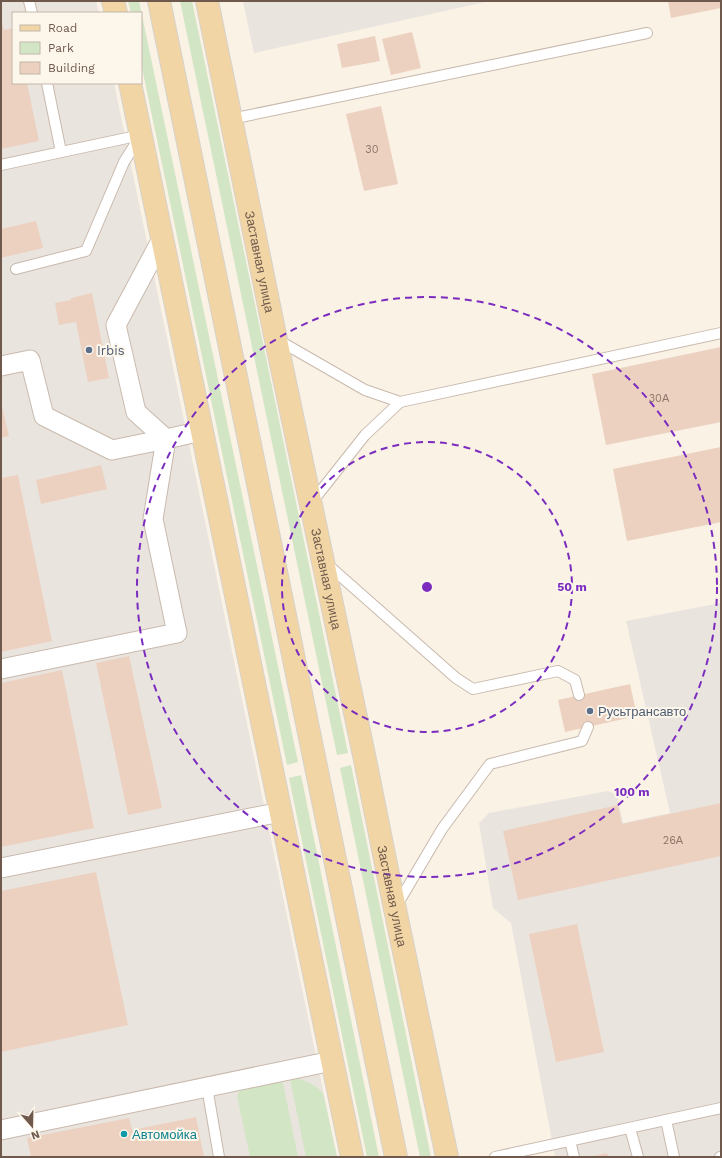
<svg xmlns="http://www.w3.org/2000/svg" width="722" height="1158" font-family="'Work Sans',sans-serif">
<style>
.industrial{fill:#eae4df}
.green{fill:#d2e5c5}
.building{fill:#ecd1c0}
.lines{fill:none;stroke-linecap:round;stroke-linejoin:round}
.service-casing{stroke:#c9b9ad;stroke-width:12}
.minor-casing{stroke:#c9b9ad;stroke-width:21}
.primary-casing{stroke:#d7d1cd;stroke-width:24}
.service{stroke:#fff;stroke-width:10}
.minor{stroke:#fff;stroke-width:19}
.primary{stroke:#f1d5a4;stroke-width:22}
.ring{fill:none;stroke:#7b2cbf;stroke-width:2;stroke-dasharray:7 5}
.service-dot{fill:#5c6f8a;stroke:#fdf6eb;stroke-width:1.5}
.culture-dot{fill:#0f9aa8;stroke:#fdf6eb;stroke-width:1.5}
.labels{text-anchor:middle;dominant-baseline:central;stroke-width:4;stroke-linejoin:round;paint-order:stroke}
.number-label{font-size:11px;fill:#8e776a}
.street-label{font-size:13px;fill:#6f594d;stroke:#fdf6eb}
.service-label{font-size:13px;fill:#4e5e75;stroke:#fdf6eb;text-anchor:start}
.culture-label{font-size:13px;fill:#0d838f;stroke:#fdf6eb;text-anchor:start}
.centre{fill:#7b2cbf;stroke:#fdf6eb;stroke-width:2}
.ring-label{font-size:12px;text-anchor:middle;font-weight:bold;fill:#7b2cbf;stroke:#fdf6eb;stroke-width:4;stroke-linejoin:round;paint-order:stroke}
</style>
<rect width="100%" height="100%" fill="#f9f2e5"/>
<g class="industrial">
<polygon points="1,1 96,1 99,13 13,13 13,83 114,83 337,1157 1,1157"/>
<polygon points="243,1 490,1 254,53"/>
<polygon points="721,603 721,1157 555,1157 511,923 493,908 479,823 489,813 608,791 617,795 623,823 670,813 626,621"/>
</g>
<g class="green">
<polygon points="128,1 139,1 298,762 287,765 141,63 141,13 131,13"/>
<polygon points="180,1 192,1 348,753 337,755"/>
<polygon points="351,765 431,1157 420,1157 340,768"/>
<polygon points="301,775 379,1157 367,1157 289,778"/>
<path d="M296,1078c10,2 21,8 27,15l14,64h-31l-16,-78z"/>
<polygon points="278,1081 283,1083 298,1157 250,1157 237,1096 239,1092 242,1089"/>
</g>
<g class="building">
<polygon points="668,1 721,1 721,8 671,18"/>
<polygon points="1,18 4,30 13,28 13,83 27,83 39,141 1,149"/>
<polygon points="412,32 421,68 391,75 382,39"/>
<polygon points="375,36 380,61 342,68 337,44"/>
<polygon points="381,106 398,184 364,191 346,114"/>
<polygon points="36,221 43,248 1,258 1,229"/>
<polygon points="92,293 109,378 88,382 76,322 59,325 55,303 71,300 71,298"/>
<polygon points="721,347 721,422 606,445 592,374"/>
<polygon points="1,402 9,436 1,438"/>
<polygon points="721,447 721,522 627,541 613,469"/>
<polygon points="101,465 107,489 41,504 36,480"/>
<polygon points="18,475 52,641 1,652 1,478"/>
<polygon points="129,656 162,808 128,815 96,663"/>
<polygon points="62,670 94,828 1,847 1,683"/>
<polygon points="630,684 637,716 565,732 558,700"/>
<polygon points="721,803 721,856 518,900 503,831 618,805 622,824"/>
<polygon points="96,872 128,1025 1,1052 1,891"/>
<polygon points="577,924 604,1052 556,1062 529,934"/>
<polygon points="196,1117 204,1157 31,1157 27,1138 129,1118 132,1130"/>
<polygon points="607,1153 608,1157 594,1157 594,1156"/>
</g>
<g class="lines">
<defs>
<g id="service">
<polyline points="29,1 32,13"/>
<polyline points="47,83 61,152"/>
<polyline points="231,119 647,33"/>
<polyline points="1,165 141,135"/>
<polyline points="16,269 86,251 124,162 139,138"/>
<polyline points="278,340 365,390 400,402 721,333"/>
<polyline points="312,502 365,435 400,402"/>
<polyline points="328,565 456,678 473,689 558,671 575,680 579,695"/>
<polyline points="397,905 442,829 490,764 582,741 588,727"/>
<polyline points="207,1087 219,1157"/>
<polyline points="666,1120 674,1157"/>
<polyline points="630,1128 638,1157"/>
<polyline points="570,1141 574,1157"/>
<polyline points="495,1157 721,1108"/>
<polyline points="720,1157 721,1157"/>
</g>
<g id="minor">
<polyline points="162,239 116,325 136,412 166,439 202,431"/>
<polyline points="1,366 30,360 44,416 112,450 166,439 153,519 177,633 1,669"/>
<polyline points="1,868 281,812"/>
<polyline points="1,1130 332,1061"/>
</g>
<g id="primary">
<polyline points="113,1 116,13"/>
<polyline points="159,1 396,1157"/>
<path id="s1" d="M207,1l69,339 88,415 31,154 52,248"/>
<polyline points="130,83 352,1157"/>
</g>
</defs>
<use href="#service" class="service-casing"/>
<use href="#minor" class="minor-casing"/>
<use href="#primary" class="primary-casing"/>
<use href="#service" class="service"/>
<use href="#minor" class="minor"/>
<use href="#primary" class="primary"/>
</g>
<g class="ring">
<circle cx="427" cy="587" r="145"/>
<circle cx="427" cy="587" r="290"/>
</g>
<g class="service-dot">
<circle cx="89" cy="350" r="4"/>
<circle cx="590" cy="711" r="4"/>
</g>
<circle class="culture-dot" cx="124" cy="1134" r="4"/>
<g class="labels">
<g class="number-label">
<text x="372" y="149">30</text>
<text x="659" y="398">30А</text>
<text x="673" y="840">26А</text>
</g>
<g class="street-label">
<text stroke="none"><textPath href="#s1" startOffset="266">Заставная улица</textPath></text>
<text stroke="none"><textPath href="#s1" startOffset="590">Заставная улица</textPath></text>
<text stroke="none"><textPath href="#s1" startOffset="914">Заставная улица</textPath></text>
</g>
<g class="service-label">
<text x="97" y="350">Irbis</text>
<text x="598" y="711">Русьтрансавто</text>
</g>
<g class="culture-label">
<text x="132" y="1134">Автомойка</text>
</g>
</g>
<circle cx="427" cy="587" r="6" class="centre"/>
<g class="ring-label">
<text x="572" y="591">50 m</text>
<text x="632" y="796">100 m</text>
</g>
<rect width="722" height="1158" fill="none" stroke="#6f594d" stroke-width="4"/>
<rect x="12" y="12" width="130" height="72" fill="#fdf6eb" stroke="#c4b7ac"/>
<rect x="20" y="25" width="20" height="6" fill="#f1d5a4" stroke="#c4b7ac"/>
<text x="48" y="32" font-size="12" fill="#6f594d">Road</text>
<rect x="20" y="42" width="20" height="12" fill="#d2e5c5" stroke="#c4b7ac"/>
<text x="48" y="52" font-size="12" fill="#6f594d">Park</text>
<rect x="20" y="62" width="20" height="12" fill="#ecd1c0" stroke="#c4b7ac"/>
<text x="48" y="72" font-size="12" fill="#6f594d">Building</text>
<g transform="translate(32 1126) rotate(160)" stroke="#fdf6eb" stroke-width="3" paint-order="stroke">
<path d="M0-3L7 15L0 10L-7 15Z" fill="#6f594d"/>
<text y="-6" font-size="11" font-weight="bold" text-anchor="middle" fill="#6f594d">N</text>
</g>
</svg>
